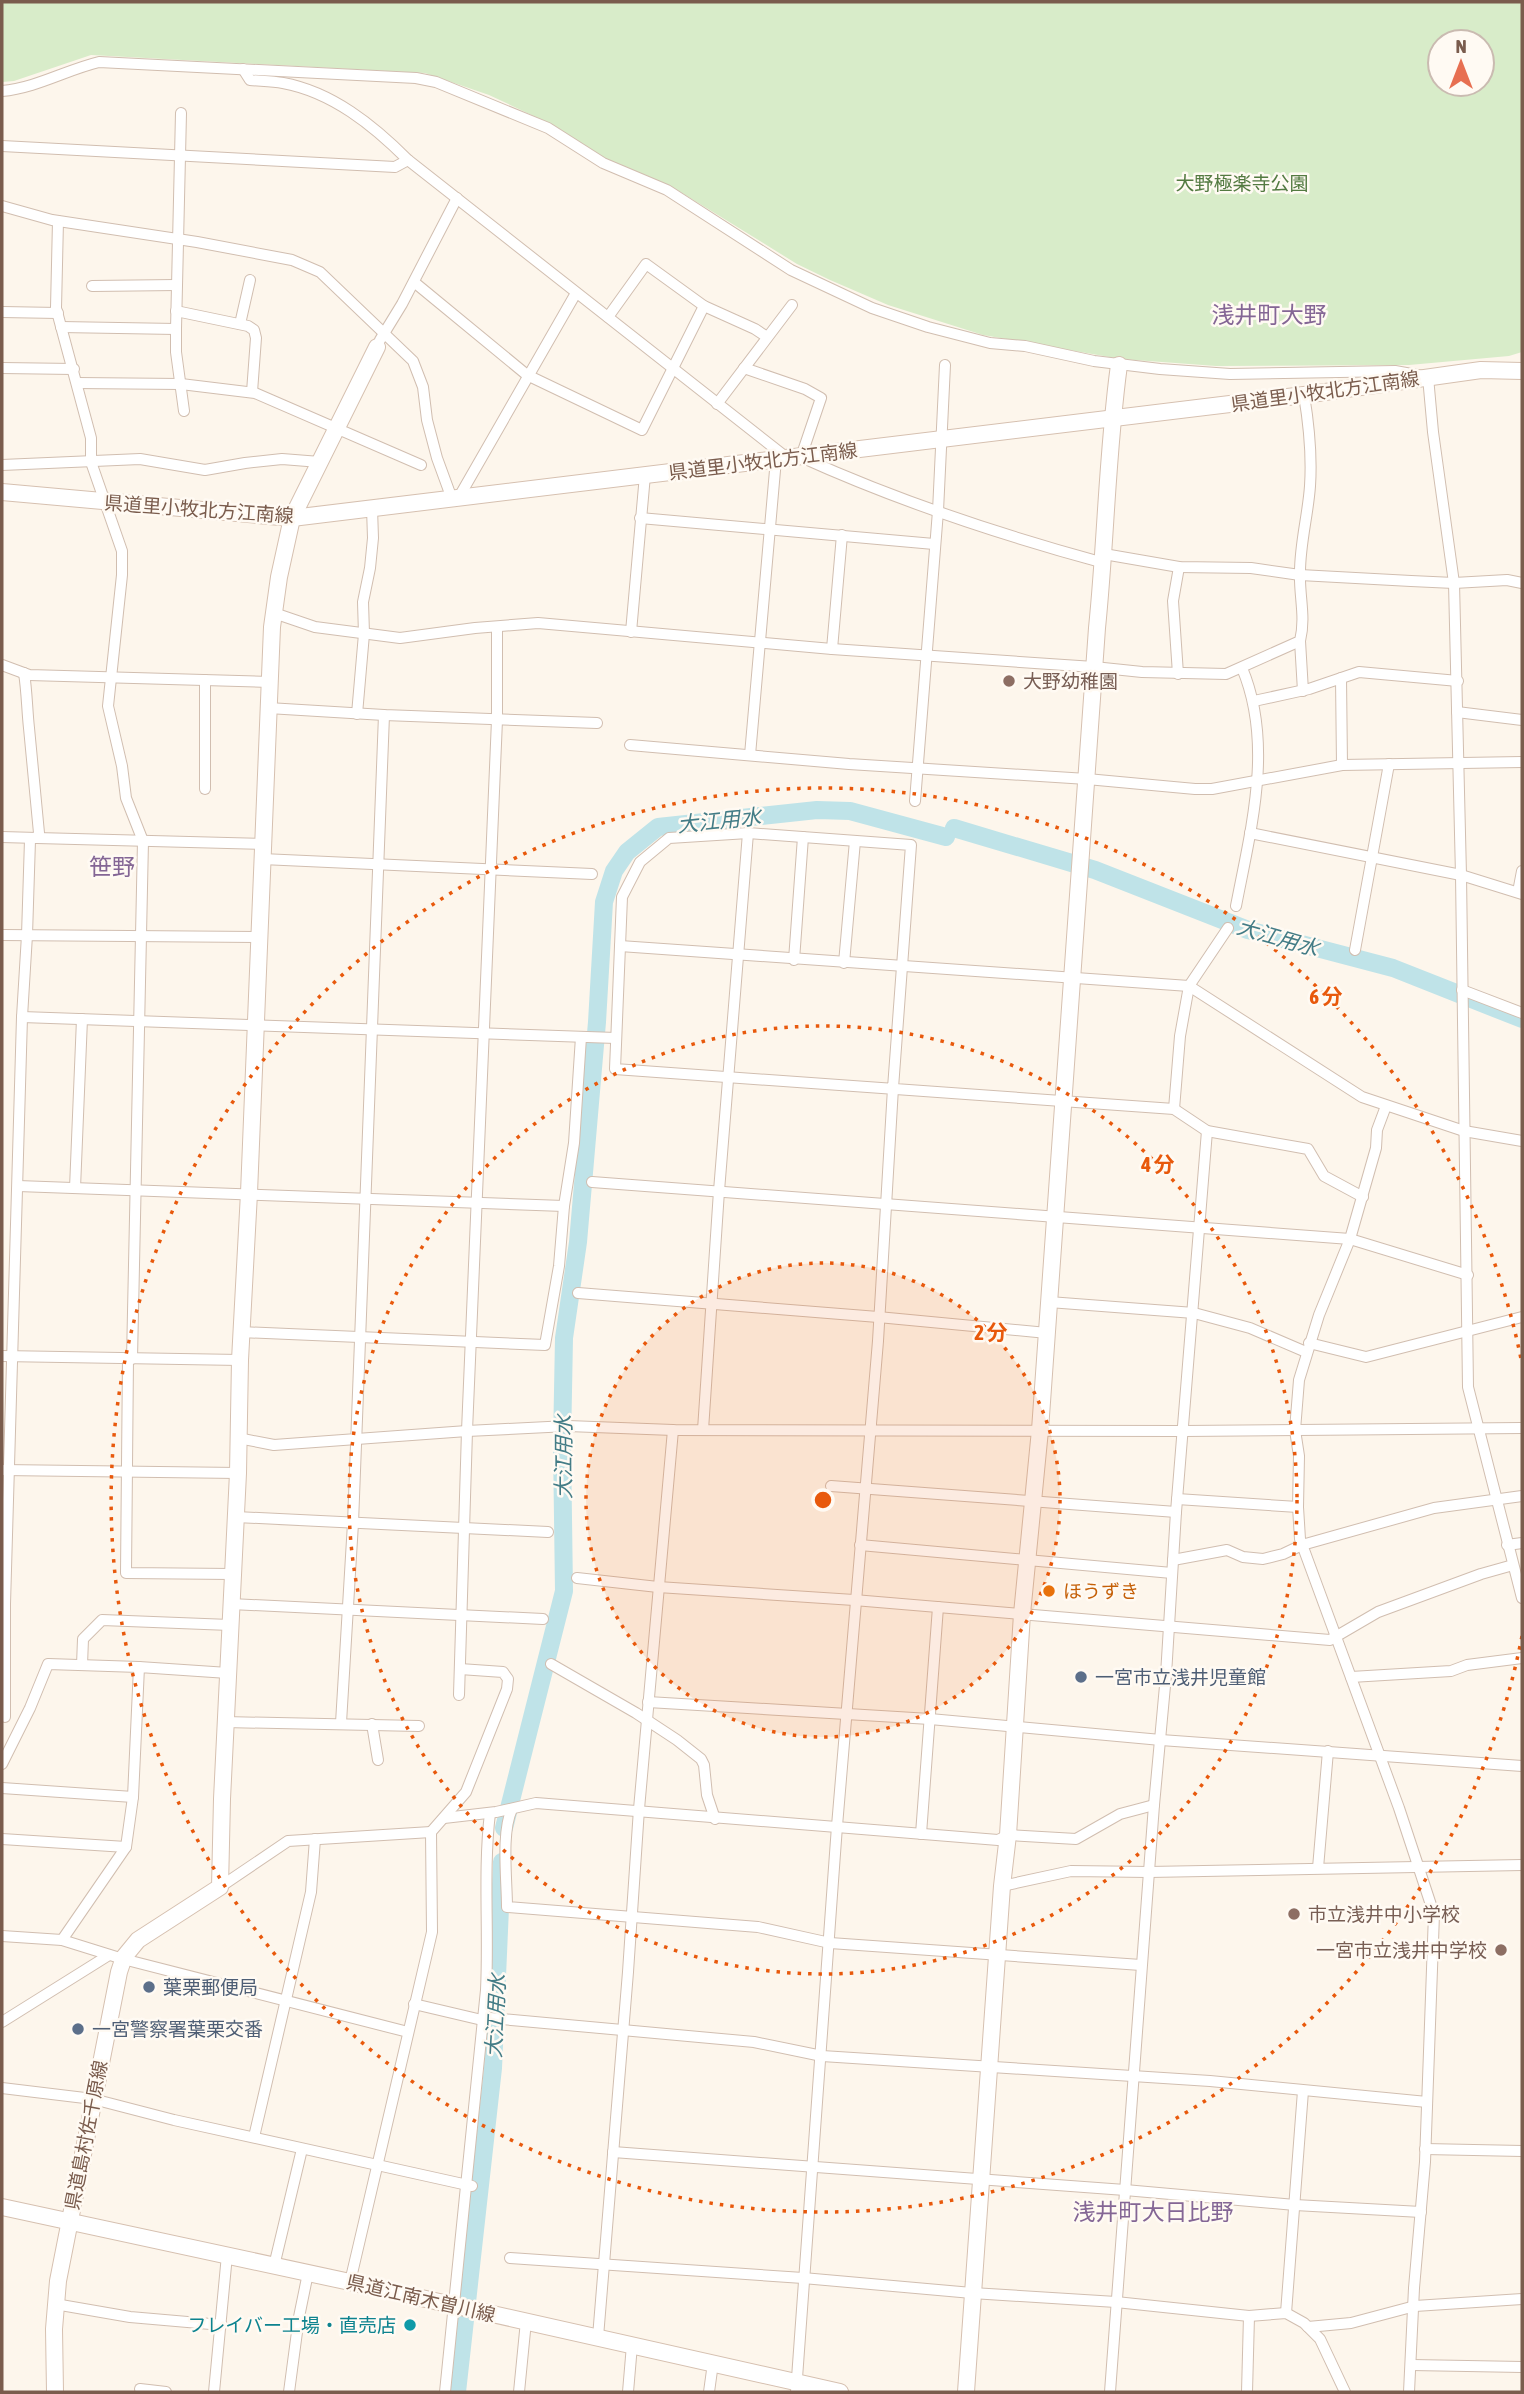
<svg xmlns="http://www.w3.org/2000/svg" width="1524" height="2394" font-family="'Asap Condensed','Noto Sans JP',sans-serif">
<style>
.green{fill:#d8ecc9;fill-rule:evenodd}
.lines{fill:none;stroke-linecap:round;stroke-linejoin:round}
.river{stroke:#bfe3e8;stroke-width:18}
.street-casing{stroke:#d1beb0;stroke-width:12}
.secondary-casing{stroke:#d6c0b0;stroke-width:18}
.street{stroke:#fff;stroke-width:10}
.secondary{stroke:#fff;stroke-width:16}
.ring{fill:none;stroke:#e8590c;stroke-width:3.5;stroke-dasharray:3.5 7}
.education-dot{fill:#8d6e63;stroke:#fffaf3;stroke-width:2.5}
.food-dot{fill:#e8710a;stroke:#fffaf3;stroke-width:2.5}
.service-dot{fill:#5c6f8a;stroke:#fffaf3;stroke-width:2.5}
.culture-dot{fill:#0f9aa8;stroke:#fffaf3;stroke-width:2.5}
.labels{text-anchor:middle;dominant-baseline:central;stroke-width:5;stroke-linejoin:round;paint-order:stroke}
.park-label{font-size:19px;fill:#537a41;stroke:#fffaf3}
.street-label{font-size:19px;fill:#7a5c4d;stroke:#fffaf3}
.education-label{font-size:19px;fill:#785e54;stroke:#fffaf3;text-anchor:start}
.food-label{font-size:19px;fill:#c56008;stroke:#fffaf3;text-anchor:start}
.service-label{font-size:19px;fill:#4e5e75;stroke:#fffaf3;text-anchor:start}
.culture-label{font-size:19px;fill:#0d838f;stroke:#fffaf3;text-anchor:end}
.water-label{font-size:21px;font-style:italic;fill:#437c86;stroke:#fffaf3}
.quarter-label{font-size:23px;fill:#846695;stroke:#fffaf3}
.centre{fill:#e8590c;stroke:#fffaf3;stroke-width:3.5}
.ring-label{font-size:21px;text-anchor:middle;font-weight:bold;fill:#e8590c;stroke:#fffaf3;stroke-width:5;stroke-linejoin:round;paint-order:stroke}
</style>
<rect width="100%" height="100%" fill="#fdf6ec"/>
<path class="green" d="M2,2h1520v350l-13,4 -100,9 -193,1 -95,-7 -138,-24 -95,-30 -58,-25 -33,-16 -123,-76 -68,-29 -25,-14 -26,-19 -66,-31 -64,-22 -334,-18 -77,26 -12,1zM1440,42h42v42h-42z"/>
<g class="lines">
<g class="river">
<polyline points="954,828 1095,870 1248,930 1393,968 1522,1019"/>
<polyline points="504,1828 564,1591 562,1444 564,1338 578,1242 597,1022 604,902 614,871 627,852 658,827 817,810 850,811 946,837"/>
<polyline points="457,2392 493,2068 502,1862"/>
</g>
<defs>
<g id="street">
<path d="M243,69l7,11c11,1 22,1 33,3 49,9 90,42 125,77l379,298"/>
<path d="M2,91c34,-3 64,-21 97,-29l317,16 20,4 112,46 55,35 64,27 124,80 81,38 56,19 62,16 35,3 69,15 66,8 70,5 165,-3 33,6 5,55 21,151 7,292 7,512 54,211"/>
<polyline points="181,113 176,329 176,352 184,411"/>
<polyline points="2,146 395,167 408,160"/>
<polyline points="2,206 52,220 197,242 292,260 320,272 413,361 423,387 427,420 437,458 452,499"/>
<polyline points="58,221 56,308 91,438 91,462 122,551 122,575 108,706 122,766 126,798 143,841 132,1359"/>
<polyline points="414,282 527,375 642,430 704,306"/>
<polyline points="92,286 176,285"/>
<polyline points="176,311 248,326 254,330 256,338 252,392"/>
<polyline points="2,312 58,313"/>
<polyline points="608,317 646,264 704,306 755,329 767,337"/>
<polyline points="240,324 250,280"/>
<polyline points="61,327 176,329"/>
<polyline points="380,340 402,304 457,198"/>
<polyline points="2,368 74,369"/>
<path d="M744,368l61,21 16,9 -20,59c97,44 200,78 303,106"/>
<polyline points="77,383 181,384 255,393 421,465"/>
<polyline points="717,404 792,305"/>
<polyline points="2,465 140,459 205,470 245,463 282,459 320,462"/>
<polyline points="459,497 576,293"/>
<polyline points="640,518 934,544"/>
<polyline points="1104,554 1179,567 1251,568 1300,575 1411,581 1454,583 1507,580 1522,583"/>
<path d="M274,613l41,14 85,11 75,-10 63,-5 294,26 262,18 48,5 84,2 74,-33c6,-24 -1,-45 0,-69 0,-29 8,-57 10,-86 2,-30 -1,-61 -6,-91"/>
<polyline points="631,632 645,475"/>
<polyline points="1300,641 1303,691"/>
<polyline points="832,649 842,535"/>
<polyline points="2,665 29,675 269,682"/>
<polyline points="1178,674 1173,601 1179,567"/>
<polyline points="1341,678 1342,765"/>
<polyline points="205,680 205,789"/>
<polyline points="1254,701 1309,689 1359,672 1458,681"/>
<polyline points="268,708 384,715 597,723"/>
<polyline points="1457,712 1522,720"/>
<polyline points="357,714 364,634 363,602 370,568 373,538 372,508"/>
<polyline points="630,745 849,764 1087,779 1195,789 1212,789 1342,765 1522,762"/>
<polyline points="750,755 776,459"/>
<polyline points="915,801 938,511 945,365"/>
<polyline points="1250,833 1461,875 1522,894"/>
<path d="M2,837l35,1 2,-5c-3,-35 -7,-70 -10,-105 -2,-18 -2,-36 -5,-55"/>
<polyline points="37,838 262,844"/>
<polyline points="262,859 592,874"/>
<polyline points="1518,892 1522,871"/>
<path d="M1236,906c15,-78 38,-162 6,-238"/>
<polyline points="2,935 258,937"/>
<polyline points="620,946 1189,986 1362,1097 1464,1131 1522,1141"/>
<polyline points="1355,950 1389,764"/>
<polyline points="794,960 803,837"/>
<polyline points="844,963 855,841"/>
<polyline points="1462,990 1522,1013"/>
<polyline points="22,1017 616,1038"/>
<polyline points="1386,1106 1377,1130 1376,1148 1350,1239 1319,1315 1299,1380 1295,1430 1299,1456 1298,1507 1300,1539 1399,1808 1434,1914 1425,2162 1414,2288 1409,2392"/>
<polyline points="1174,1109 1180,1036 1189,986 1228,928"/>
<polyline points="592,1182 1350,1239 1468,1275"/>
<polyline points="18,1186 564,1206"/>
<polyline points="75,1188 82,1019"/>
<polyline points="578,1293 878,1317 1047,1333"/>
<polyline points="1049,1302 1194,1313 1250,1328 1306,1352"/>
<polyline points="241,1332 545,1345 559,1266 564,1206 574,1143 581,1037"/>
<polyline points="1309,1343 1366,1357 1522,1317"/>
<polyline points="2,1356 240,1360"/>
<polyline points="128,1358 126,1573 232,1574"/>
<polyline points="703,1430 719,1191 748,833"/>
<polyline points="238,1438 274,1445 467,1431 568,1426 673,1430 1184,1431 1522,1428"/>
<polyline points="2,1470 238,1473"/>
<polyline points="831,1486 1176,1512"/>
<polyline points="1177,1499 1298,1507"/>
<polyline points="236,1517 548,1532"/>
<polyline points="860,1545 1172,1573"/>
<polyline points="1507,1545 1522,1543"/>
<polyline points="1173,1560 1227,1550 1243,1557 1263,1559 1283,1554 1302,1545 1434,1508 1522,1496"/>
<polyline points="577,1578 658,1587 854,1600 1330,1640 1378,1612 1481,1574 1513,1565"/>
<polyline points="231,1604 543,1619"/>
<polyline points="551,1664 636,1713 677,1740 701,1759 704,1765 707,1795 715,1819"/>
<polyline points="82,1665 83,1639 102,1620 230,1625"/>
<polyline points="1351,1677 1451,1671 1467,1665 1522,1658"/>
<polyline points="459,1695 467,1431 497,720 497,628"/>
<polyline points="648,1702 930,1719 1161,1740 1522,1766"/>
<polyline points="5,1717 5,1604 22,1017 27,935 30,840"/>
<polyline points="225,1722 419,1726"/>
<polyline points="341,1723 353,1523 384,715"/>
<polyline points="372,1724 378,1760"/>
<polyline points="2,1764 30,1708 48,1664 139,1667"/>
<polyline points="2,1788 133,1797"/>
<path d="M512,1809c-11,23 -5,71 -5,98l251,20 72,16 311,22"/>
<polyline points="444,1818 496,1812 536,1803 998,1840 1008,1835 1076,1839 1120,1814 1154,1805"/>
<polyline points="921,1834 938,1607"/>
<polyline points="2,1839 126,1847"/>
<polyline points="1318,1868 1328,1751"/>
<polyline points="1002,1886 1071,1871 1149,1872 1522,1865"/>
<polyline points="220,1887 288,1841 431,1832"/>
<polyline points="2,1936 62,1940 123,1959 408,2032"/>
<polyline points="62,1940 126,1847 133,1797 139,1667 228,1673"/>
<polyline points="414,2004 482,2020 490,2018 754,2042 822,2056 1210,2081 1427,2102"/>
<polyline points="2,2022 109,1955"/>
<polyline points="2,2088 93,2099 174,2120 472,2186"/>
<polyline points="254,2137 311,1892 315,1839"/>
<polyline points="1425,2149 1522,2151"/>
<polyline points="613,2152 1125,2190 1295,2205 1421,2212"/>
<polyline points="510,2258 803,2278 972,2293 1116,2302 1249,2316 1286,2313 1304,2323 1320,2339 1345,2392"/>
<polyline points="274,2266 302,2149"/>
<polyline points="350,2282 432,1932 431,1832 466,1792 507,1689 508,1679 503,1672 460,1669"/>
<polyline points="55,2304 130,2317 222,2325"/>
<polyline points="1286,2313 1303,2091"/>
<polyline points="1308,2327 1351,2323 1415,2306 1522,2299"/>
<polyline points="598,2337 628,1972 639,1809 673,1430"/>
<polyline points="1412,2365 1522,2367"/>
<polyline points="140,2389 166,2392"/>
<polyline points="214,2392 227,2255"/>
<polyline points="289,2392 299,2317 308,2273"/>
<path d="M445,2392l41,-402c3,-59 -3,-119 4,-177"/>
<polyline points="519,2392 526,2321"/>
<polyline points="628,2392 632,2345"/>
<polyline points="709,2392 713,2363"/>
<polyline points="796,2392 837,1826 878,1341 893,1088 911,845 748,833 669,838 640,862 622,897 615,1069 1174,1109 1207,1131 1308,1149 1324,1176 1363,1197"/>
<polyline points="1110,2392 1154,1805 1166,1675 1176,1512 1207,1131"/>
<polyline points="1247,2392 1249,2316"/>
</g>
<g id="secondary">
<polyline points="2,492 292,518 1304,395 1481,370 1522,371"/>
<polyline points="2,2207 350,2282 840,2392"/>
<polyline points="55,2392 54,2329 58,2281 119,1972 124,1957 138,1940 220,1887 222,1799 238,1473 240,1360 249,1193 272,627 279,577 292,518 377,347"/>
<path d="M966,2392l36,-506 6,-51 14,-221 18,-184 57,-802c9,-88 10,-176 22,-263"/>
</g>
</defs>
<use href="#street" class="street-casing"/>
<use href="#secondary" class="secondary-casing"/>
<use href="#street" class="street"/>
<use href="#secondary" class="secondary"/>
</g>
<circle cx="823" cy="1500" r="237" fill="#e8590c" fill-opacity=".12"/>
<g class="ring">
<circle cx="823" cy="1500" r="237"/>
<circle cx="823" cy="1500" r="474"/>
<path d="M1522 1636A712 712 0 1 1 1522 1364"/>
</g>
<g class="education-dot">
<circle cx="1009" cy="681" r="7"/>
<circle cx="1294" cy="1914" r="7"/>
<circle cx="1501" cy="1950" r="7"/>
</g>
<circle class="food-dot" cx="1049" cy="1591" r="7"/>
<g class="service-dot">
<circle cx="1081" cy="1677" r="7"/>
<circle cx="149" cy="1987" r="7"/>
<circle cx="78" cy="2029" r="7"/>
</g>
<circle class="culture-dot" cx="410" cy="2325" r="7"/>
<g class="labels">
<g class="park-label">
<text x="1242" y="183">大野極楽寺公園</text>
</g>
<g class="street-label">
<text transform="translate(1325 391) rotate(-8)">県道里小牧北方江南線</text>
<text transform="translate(763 461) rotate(-7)">県道里小牧北方江南線</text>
<text transform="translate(199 509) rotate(4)">県道里小牧北方江南線</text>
<text transform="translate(86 2135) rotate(-79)">県道島村佐千原線</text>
<text transform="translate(421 2298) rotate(13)">県道江南木曽川線</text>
</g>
<g class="education-label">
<text x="1023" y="681">大野幼稚園</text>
<text x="1308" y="1914">市立浅井中小学校</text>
<text x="1487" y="1950" text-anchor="end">一宮市立浅井中学校</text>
</g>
<g class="food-label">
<text x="1063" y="1591">ほうずき</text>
</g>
<g class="service-label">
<text x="1095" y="1677">一宮市立浅井児童館</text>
<text x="163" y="1987">葉栗郵便局</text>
<text x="92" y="2029">一宮警察署葉栗交番</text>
</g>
<g class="culture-label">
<text x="396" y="2325">フレイバー工場・直売店</text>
</g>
<g class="water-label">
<text transform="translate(719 820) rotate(-6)">大江用水</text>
<text transform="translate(1278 937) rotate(16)">大江用水</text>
<text transform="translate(563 1457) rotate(-90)">大江用水</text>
<text transform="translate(495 2016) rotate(-87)">大江用水</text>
</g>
<g class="quarter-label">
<text x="1269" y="315">浅井町大野</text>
<text x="112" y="867">笹野</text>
<text x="1153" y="2212">浅井町大日比野</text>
</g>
</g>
<circle cx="823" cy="1500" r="10" class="centre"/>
<g class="ring-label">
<text x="1326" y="1004">6 分</text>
<text x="1158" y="1172">4 分</text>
<text x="991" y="1340">2 分</text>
</g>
<rect width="1524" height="2394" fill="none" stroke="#7a5c4d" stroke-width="7"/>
<g transform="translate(1461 63)"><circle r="33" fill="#fffaf3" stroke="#cabbb1" stroke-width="2"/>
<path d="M0-5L12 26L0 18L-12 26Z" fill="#e76f51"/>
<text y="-10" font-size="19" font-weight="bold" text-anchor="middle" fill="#7a5c4d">N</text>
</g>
</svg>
